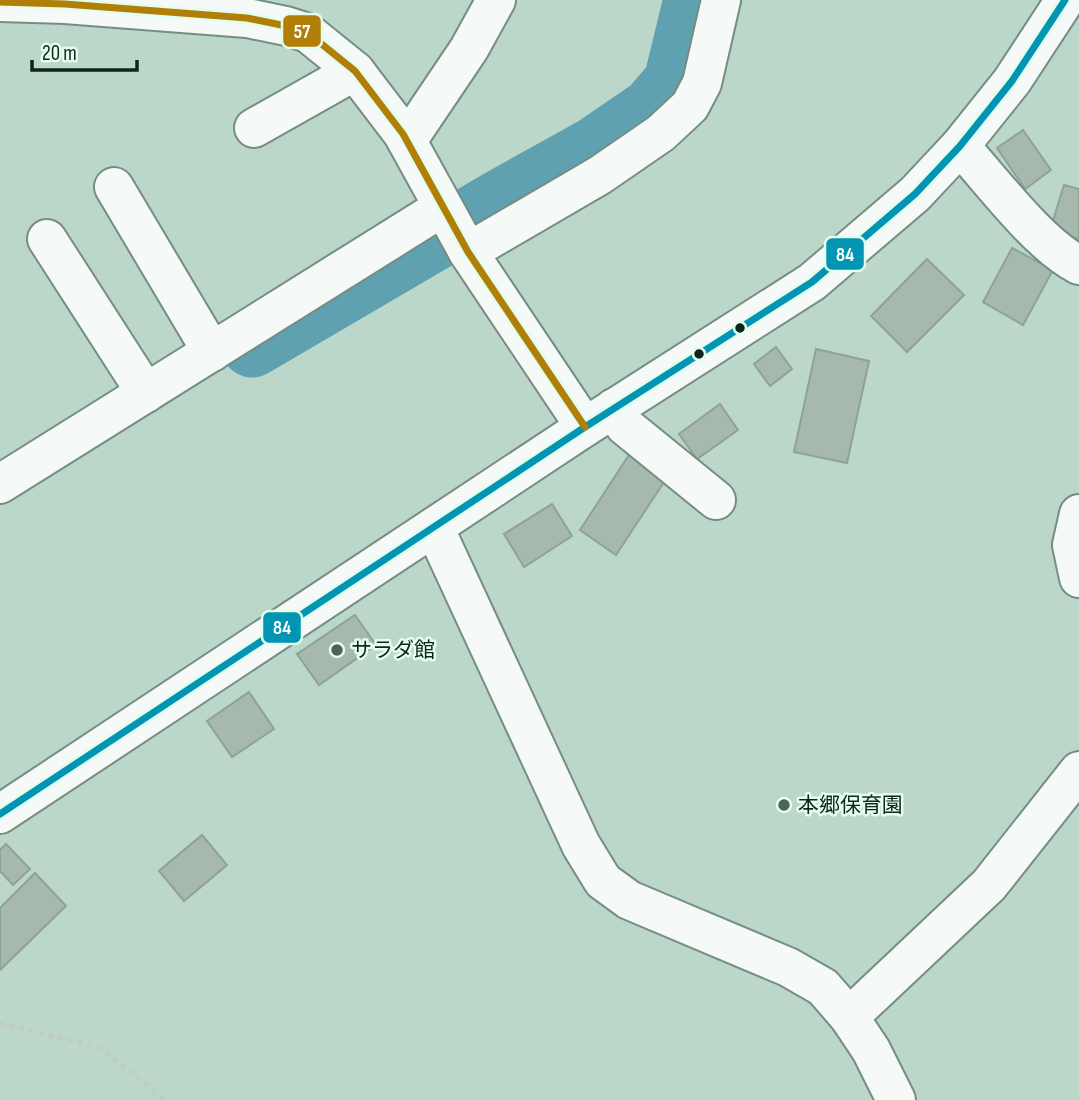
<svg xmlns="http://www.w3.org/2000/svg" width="1079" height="1100" font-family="'Sofia Sans Condensed','Noto Sans JP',sans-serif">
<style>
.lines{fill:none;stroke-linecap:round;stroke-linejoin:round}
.river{stroke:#5fa1b0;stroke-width:63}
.building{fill:#a6b9ac;stroke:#8fa395;stroke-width:2}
.minor-casing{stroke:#768d83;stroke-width:42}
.major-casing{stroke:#768d83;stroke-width:42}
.path{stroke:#c2cbc7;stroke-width:4.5;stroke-dasharray:5 5;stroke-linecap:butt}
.minor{stroke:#f5f9f7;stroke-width:38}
.major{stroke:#f5f9f7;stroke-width:38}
.bus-1-casing{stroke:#e3fdef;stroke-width:12}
.bus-2-casing{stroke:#e3fdef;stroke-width:12}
.bus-1{stroke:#0295b3;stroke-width:7}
.bus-2{stroke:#b17f08;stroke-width:7}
.bus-dot{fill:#0f241b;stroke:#e3fdef;stroke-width:2.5}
.poi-dot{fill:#4b6358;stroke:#e3fdef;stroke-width:2.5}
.labels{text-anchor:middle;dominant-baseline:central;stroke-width:5;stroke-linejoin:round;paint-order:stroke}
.poi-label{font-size:21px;fill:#0f241b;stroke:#e3fdef;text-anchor:start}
.line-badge{stroke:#e3fdef;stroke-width:2.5}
.badge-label{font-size:19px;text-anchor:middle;font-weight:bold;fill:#fff}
</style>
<rect width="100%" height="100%" fill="#bad7c9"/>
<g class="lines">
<polyline class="river" points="252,346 505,198 595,148 652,109 675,82 695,0"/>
</g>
<g class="building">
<polygon points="1023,130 1051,170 1025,189 997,148"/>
<polygon points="1064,185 1079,189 1079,239 1050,230"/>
<polygon points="1012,248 1053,270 1023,325 983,302"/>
<polygon points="927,259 964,295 907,352 871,316"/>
<polygon points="776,347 792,369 770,386 754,364"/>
<polygon points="816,349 869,361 847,463 794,452"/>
<polygon points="720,404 738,430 697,459 679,434"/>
<polygon points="629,455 666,479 616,555 580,530"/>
<polygon points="552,504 572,536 524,567 504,534"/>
<polygon points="355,615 376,645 319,685 297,654"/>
<polygon points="249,692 274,729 232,757 207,721"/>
<polygon points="202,835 227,865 184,901 159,871"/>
<polygon points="6,844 30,869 13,885 0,871 0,850"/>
<polygon points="35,873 66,906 0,970 0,908"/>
</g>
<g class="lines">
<defs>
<g id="minor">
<polyline points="0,2 65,4 247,18 286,26 308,33 355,71 403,134 468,252 585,427"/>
<polyline points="254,128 355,71"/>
<polyline points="407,141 469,49 496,0"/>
<path d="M960,146c32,35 78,98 119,119"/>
<polyline points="114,187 212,352"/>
<polyline points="47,239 146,393"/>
<polyline points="468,252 600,175 661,133 690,106 702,83 721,0"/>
<polyline points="614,408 625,426 716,500"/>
<polyline points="0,484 443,207"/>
<polyline points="1079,514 1072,545 1079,578"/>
<polyline points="434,527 581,845 603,881 629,900 788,967 823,987 849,1017 871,1050 896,1100"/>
<polyline points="849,1017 989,885 1079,771"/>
</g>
<polyline id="major" points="0,814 585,427 812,282 915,194 960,146 1012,81 1065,0"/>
</defs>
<use href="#minor" class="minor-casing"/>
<use href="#major" class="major-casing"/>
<polyline class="path" points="0,1023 98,1047 166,1100"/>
<use href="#minor" class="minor"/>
<use href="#major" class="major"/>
<defs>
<polyline id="bus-1" points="0,814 585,427 812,282 915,194 960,146 1012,81 1065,0"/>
<polyline id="bus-2" points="0,2 65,4 247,18 286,26 308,33 355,71 403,134 468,252 585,427"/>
</defs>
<use href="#bus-1" class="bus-1-casing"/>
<use href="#bus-2" class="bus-2-casing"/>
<use href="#bus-1" class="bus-1"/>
<use href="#bus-2" class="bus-2"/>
</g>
<g class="bus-dot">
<circle cx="740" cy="328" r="6"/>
<circle cx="699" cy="354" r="6"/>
</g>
<g class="poi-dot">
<circle cx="337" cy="650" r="7"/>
<circle cx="784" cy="805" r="7"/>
</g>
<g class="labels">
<g class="poi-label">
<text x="351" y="650">サラダ館</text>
<text x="798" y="805">本郷保育園</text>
</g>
</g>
<g class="line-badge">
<rect x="282" y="14" width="40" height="34" rx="7" fill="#b17f08"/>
<rect x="825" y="237" width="40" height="34" rx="7" fill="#0295b3"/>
<rect x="262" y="611" width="40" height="33" rx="7" fill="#0295b3"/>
</g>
<g class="badge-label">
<text x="302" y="38">57</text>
<text x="845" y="261">84</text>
<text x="282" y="634">84</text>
</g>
<path d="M32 60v10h105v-10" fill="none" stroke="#0f241b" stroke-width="3.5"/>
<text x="42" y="60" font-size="21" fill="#0f241b" stroke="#e3fdef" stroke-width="5" paint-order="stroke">20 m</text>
</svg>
